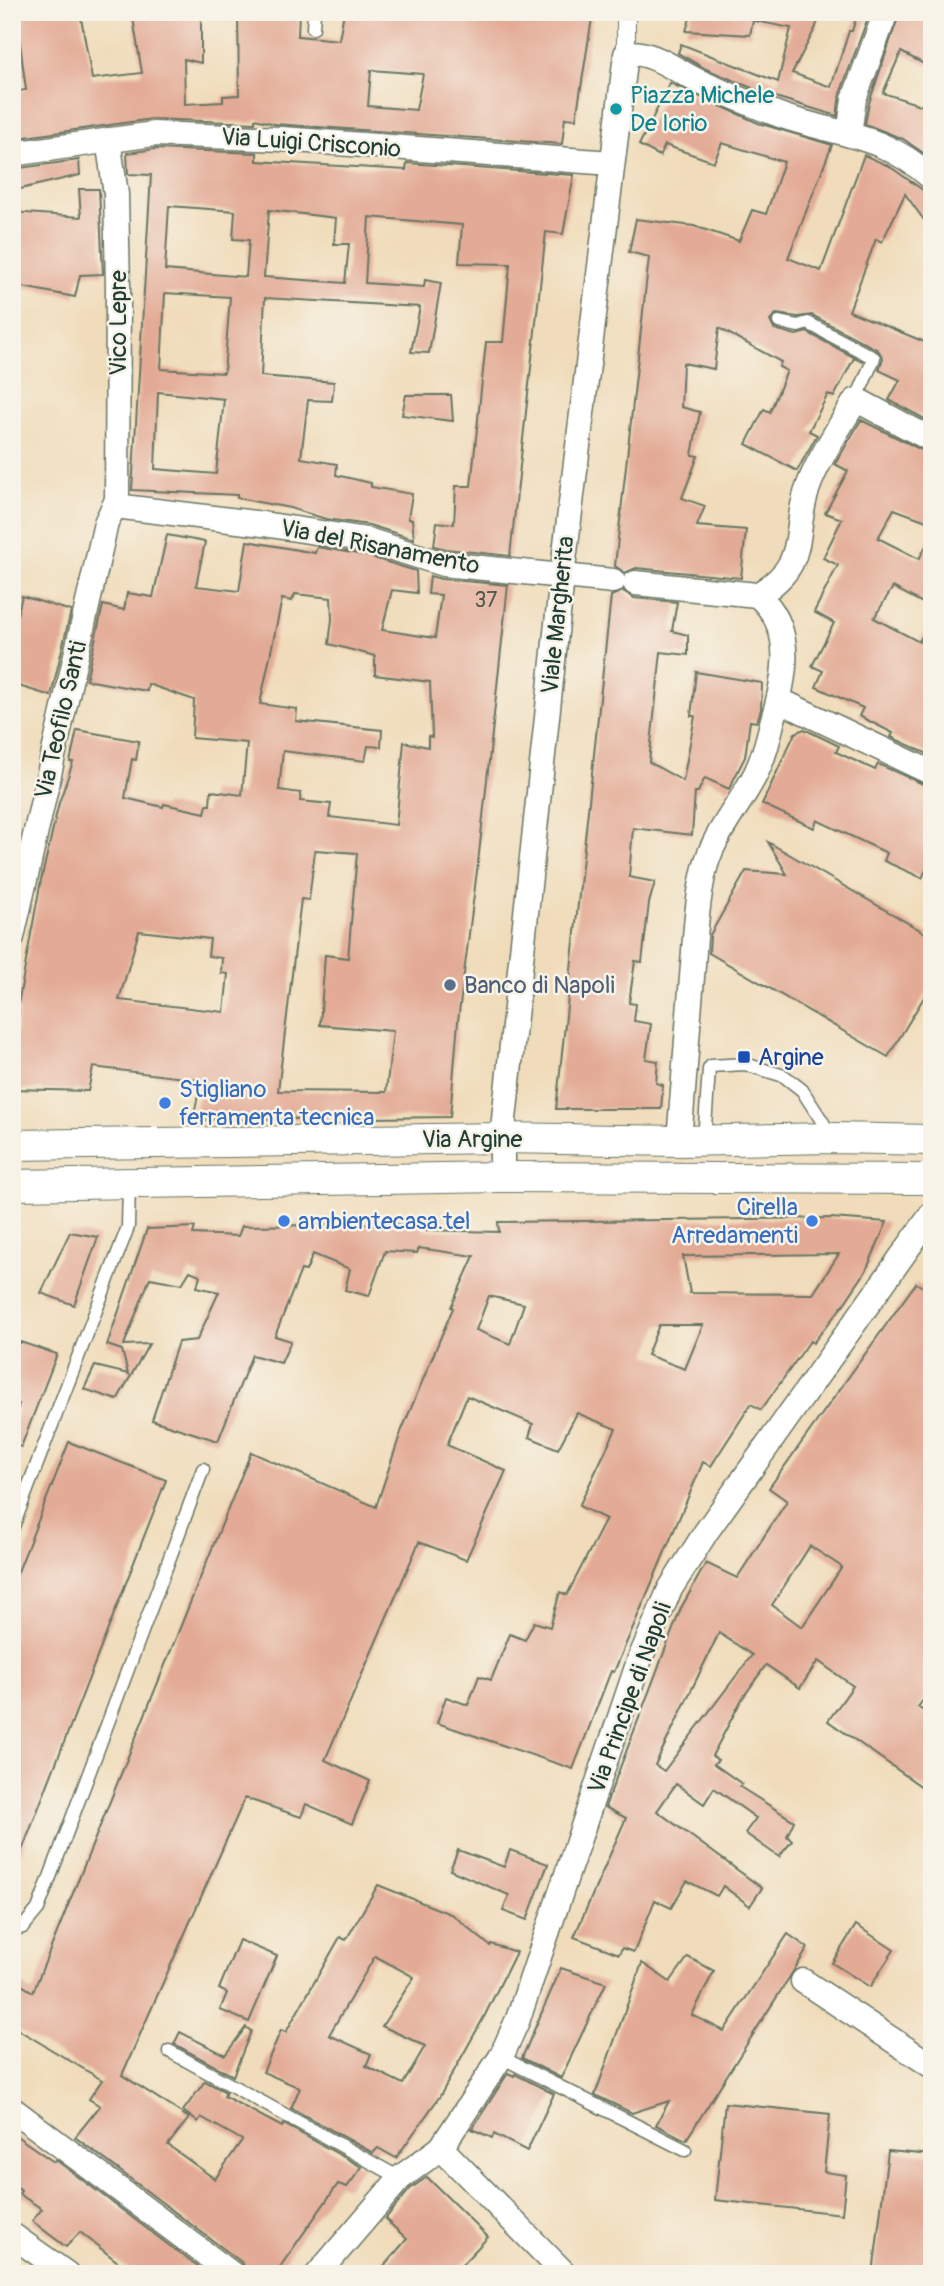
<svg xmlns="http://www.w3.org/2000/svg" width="944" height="2286" font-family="Pangolin,sans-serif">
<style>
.building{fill:#e3ab95;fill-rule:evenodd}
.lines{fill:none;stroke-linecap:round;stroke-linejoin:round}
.service-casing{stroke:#687563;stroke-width:15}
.pedestrian-casing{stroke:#687563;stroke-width:20}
.minor-casing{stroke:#687563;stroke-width:27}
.tertiary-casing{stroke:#687563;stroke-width:32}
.service{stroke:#fff;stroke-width:12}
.pedestrian{stroke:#fff;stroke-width:18}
.minor{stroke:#fff;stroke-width:24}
.tertiary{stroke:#fff;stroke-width:30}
.culture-dot{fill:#0f9aa8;stroke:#f7f3e8;stroke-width:2.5}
.service-dot{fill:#5c6f8a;stroke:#f7f3e8;stroke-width:2.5}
.transit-dot{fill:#1a4fb4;stroke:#f7f3e8;stroke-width:2.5}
.shop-dot{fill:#3f7fe0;stroke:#f7f3e8;stroke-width:2.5}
.labels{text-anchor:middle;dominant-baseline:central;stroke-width:5;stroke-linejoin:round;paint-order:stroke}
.number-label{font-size:21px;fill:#50584c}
.culture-label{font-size:24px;fill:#0d838f;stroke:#f7f3e8;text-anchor:start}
.street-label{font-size:24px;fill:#1f3d34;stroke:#f7f3e8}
.service-label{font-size:24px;fill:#4e5e75;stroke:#f7f3e8;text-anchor:start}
.transit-label{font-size:24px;fill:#164399;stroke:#f7f3e8;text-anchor:start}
.shop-label{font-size:24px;fill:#366cbe;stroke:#f7f3e8;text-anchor:start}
</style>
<rect width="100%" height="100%" fill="#f7f3e8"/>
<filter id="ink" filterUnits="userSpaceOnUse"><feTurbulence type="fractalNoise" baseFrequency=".0143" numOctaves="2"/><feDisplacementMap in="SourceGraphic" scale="14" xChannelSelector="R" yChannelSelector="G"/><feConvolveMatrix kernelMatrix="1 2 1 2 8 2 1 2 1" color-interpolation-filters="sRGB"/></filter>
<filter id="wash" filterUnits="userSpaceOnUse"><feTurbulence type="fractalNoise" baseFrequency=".00686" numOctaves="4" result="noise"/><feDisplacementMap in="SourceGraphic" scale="28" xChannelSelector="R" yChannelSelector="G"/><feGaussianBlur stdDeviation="1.57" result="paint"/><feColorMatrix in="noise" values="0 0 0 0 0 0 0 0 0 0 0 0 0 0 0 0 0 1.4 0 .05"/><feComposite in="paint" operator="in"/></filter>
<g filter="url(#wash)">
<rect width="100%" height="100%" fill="#f0dcba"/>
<g id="blocks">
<g class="building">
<path d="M16,12h64l12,67 50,-6 -10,-61h69v51l-17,-4 1,45 38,-2v-6l16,-1 -1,-83h61l-1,24 41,4 5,-28h61l44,5v-5h144l-17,107 -11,-1 -3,26 -287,-20 -20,-5v4l-103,-4 -140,20v-47l14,-2zM371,70l52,4 -7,36 -48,-4z"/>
<polygon points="692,12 755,12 750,35 686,31"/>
<polygon points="756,12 820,12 816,27 792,73 831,87 849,31 852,31 858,12 870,12 840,94 837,116 769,95 706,69 678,53 681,44 778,82 791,28 755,21"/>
<polygon points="900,12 932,12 932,68 901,52 883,93 932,109 932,159 903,139 865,124 869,103"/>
<polygon points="670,83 758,123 832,145 788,258 821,271 864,155 889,166 923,190 932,193 932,231 905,194 882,242 876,239 849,311 932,345 932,423 889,400 900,380 879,370 883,358 878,350 812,315 798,317 776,314 770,321 774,329 796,335 807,332 863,362 854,358 834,397 828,394 809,431 817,435 797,471 746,444 764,409 770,412 787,371 779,367 781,362 719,328 714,369 683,363 681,407 700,412 692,455 698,456 682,498 705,506 697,526 746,530 741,578 636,568 625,573 615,566 649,257 629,252 636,219 694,226 739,241 752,210 766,214 784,162 722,143 714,162 665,145 660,156 639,145"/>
<path d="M155,149l102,4v8l149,9 1,-7 167,12 -11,59 -17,-2 -36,324 -64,-7 -12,-3 3,-24 17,2 2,-38h15l15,-144h17l7,-78 -51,-1 3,-38 -93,-8 -4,66 59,4 1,-7 16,3 -12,70 -18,-1 9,-45 -155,-9 -4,78 73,6 -2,19 -24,-1 -7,58 36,6 -1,11 35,8v4l41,7 -4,25h4l2,20 -45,-14 -43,-6 -36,-11 -53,-10v-3l-105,-5 19,-315 -23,-1 -1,-21zM169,206l66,5 -2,28 16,1 -3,37 -81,-7zM269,210l67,8 -2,26h15l-4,39 -81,-6zM165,293l65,4 -6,76 -63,-4zM158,392l66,7 -8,75 -61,-5z"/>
<polygon points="79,160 80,175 12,191 12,169"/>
<polygon points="79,189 99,189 103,274 80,275 75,297 12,285 12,212 81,217"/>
<polygon points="406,395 451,395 453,421 402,415"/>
<polygon points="861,420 932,455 932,523 894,509 878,538 919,559 932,535 932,608 893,587 874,618 919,642 932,617 932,756 891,737 893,733 859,716 863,708 816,687 823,671 812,666 834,623 814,612 838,565 823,558 842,519 825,513 848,471 835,464"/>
<path d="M167,535l38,7 -9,44 43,5 8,-50 68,12 2,-6 47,8 52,16 1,22 -25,-3 -10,40 53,8 6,-43 -13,-1 2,-18 11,3 67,6 -30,278 -20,158 -8,96 -257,3 8,-40 -108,-13 -5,24 -76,-2v-27l7,-52h-2l24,-130 18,-77 14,-41h-3l7,-32 62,11 -3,19 -4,-1 -7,39 38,9 1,-3 41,9 2,-8h3l1,-14 31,4 5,-52 -55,-5 2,-38 -46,-16 -1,7 -61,-11 17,-75 21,5 3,-17 26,4zM295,594l36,4 1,21 -3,25 46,12v19l55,7 2,55 -4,-1v11l-24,-5 -8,83 -67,-8 2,-13 -31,-3 1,-8 -22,-3 4,-39 82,10 3,-15 13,1 1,-17 -86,-9 1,-12 -37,-5 22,-105 10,2zM315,850l42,3 -9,105 -23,-3 -5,70 73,6 -7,61 -108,-1 23,-192 8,1zM139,931l71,8 -2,17 14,2 -1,15 7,1 -4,38 -105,-12z"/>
<polygon points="623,591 634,598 677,602 672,631 688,635 688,655 661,652 649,762 683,781 695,716 691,716 696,672 762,683 761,709 757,722 750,721 745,757 729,789 705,778 698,792 695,792 692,835 633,828 629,877 655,882 649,903 642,962 635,961 629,1003 636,1004 634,1021 651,1024 646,1059 658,1061 656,1083 663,1085 661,1109 556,1109 611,596"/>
<polygon points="22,596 71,611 51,696 12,684 12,635"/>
<polygon points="804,729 839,746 836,752 875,770 878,764 932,788 932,859 922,878 884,861 887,853 817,820 814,828 762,804 795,733"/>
<polygon points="768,842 932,937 932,984 888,1057 709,953 710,935 746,871 787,874"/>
<path d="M831,1218l56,4 -21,49 -22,33 -31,39 -3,-2 -49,69 -10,-6 -40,62 -8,-4 -89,210 -3,-1 -38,98 -136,-46 9,-26 22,8 11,-29 12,4 19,-46 15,6 9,-18 16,5 10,-35 7,3 39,-76 -27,-13 37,-77 -39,-16 -19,36 -29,-12 4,-13 -66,-28 -20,49 59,26 -40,89 -47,-18 -94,218 45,21 -18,43 -46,-20 -5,13 -56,-19 -123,277 67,43 -21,27 47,34 27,-39 -41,-23 -3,5 -15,-11 22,-30 21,11 -2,4 58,31 2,-3 78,43 -15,20 -9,-3 -63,90h-28l-6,-12 -166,-125 25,-31 -11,-7 13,-19 -90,-54v-47l21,13 218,-540 125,55 25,-75 52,-124 -2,-1 23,-51 -55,-8 -2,5 -32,-2 -16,45 -24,-6 5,-21 -37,-15 -7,17 -5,-1 -26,66 16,5 -10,22 -29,-8 -34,86 -66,-21 26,-78 19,-2 22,-48 -22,-5 3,-12 -10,-4 -8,13 -32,-6 -26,67 25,-1 -32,56 -33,-11 11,-23 33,8 -6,-24 -15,-5 40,-116 48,-2 -2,7 45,2 4,-10 145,-2 35,2 1,4 76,2 -1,-10zM839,1254l-26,40 -123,-1 -7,-37zM489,1296l35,8 -14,40 -34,-14zM659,1325h44l-18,44 -38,-14z"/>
<polygon points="70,1232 98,1237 74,1305 41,1293"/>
<path d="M916,1283l16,9v396l-14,19 14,10v77l-104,-73 25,-35 -35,-25 -18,27 -34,-23 -24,34 -30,57 6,4 -4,4 28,20 -2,3 54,34 -7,15 5,5 -13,16 -34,-24 11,-15 -42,-30 -10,16 -28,-20 -19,27 105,77 -12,18 -27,-20 -6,10 -30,-15 -16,27 -16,-8 -21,52 -12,-4 -3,6 -45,-17 52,-119 -21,-11 76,-199 25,-45 31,15 50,-77 -18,-13zM810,1546l32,21 -40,60 -30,-22zM719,1633l33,22 -88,116 -9,-6z"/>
<polygon points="20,1342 57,1354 21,1447 12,1444 12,1431 19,1404 12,1402 12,1359"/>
<polygon points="69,1442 166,1480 14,1871 12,1587"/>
<polygon points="458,1850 504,1867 510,1850 548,1864 527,1920 503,1911 509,1895 450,1870"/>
<path d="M378,1885l75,30 37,31 1,-2 25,8 -32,65 -44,79 -44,62 -18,-10 -5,5 -82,-45 9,-20 -37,-16 18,-42 5,2 54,-95 6,3zM375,1956l39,21 -32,49 43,20 -22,38 -37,-18 5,-12 -42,-19z"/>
<polygon points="856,1925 894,1950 870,1987 832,1963"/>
<polygon points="788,1934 808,1948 686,2140 656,2125 669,2101 632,2113 595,2095 642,1963 670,1982 688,1957 714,1971 692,2015 724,2031"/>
<polygon points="239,1940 277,1956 249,2022 220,2010 227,1993 219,1989"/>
<polygon points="561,1968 606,1983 561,2078 522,2058"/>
<polygon points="246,2027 251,2031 233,2076 174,2044 180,2032 225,2055"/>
<polygon points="508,2073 514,2076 515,2074 554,2094 527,2151 494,2134 492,2138 472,2129"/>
<polygon points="725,2103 830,2114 824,2172 846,2175 842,2214 715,2200"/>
<polygon points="12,2133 54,2162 56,2160 207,2274 133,2274 80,2232 66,2247 32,2221 42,2209 19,2194 21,2191 12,2182"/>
<polygon points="888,2151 932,2155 932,2274 873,2274"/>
<polygon points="427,2177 488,2237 453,2274 377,2274 407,2239 385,2219 410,2189"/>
</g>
</g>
</g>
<g filter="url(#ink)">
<use href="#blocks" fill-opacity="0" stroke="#687563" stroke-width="2"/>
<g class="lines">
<defs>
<g id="service">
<polyline points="313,28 314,12"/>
<polyline points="779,322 798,326 808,323 874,358 856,400"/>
<polyline points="704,1141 709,1069 711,1066 745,1064 784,1076 802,1090 831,1135"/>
<polyline points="12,1529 128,1227 129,1183"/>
<polyline points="12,1930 23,1927 38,1909 203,1469"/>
<polyline points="169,2051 400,2178"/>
<polyline points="501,2057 685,2150"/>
</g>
<polyline id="pedestrian" points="626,54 626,12"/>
<g id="minor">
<polyline points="849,134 854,99 886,12"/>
<polyline points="12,154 154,134 282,139 612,163"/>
<polyline points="115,506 263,524 367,540 443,564 613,581"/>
<path d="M635,583l122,12c40,33 28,85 15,128 -4,17 -8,34 -16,50 -16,33 -44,62 -52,99 -8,34 -9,70 -12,105 -4,55 -9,109 -13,164"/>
<path d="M757,595c56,-32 33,-64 53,-113 11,-28 30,-55 45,-81l2,-1 75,40"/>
<polyline points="779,700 932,773"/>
<polyline points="12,937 106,523 117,500 118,287 116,194 108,140"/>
<path d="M502,1177v-39l60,-561 64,-523c24,-5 52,18 74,28 27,12 56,25 85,35 59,19 97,17 147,61"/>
<polyline points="803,1981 932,2066"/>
<polyline points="12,2109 232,2274"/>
<polyline points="441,2148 565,2274"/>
<polyline points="12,2235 67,2274"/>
<polyline points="318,2274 400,2178 441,2148 501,2057 518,2019 639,1661 670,1589 706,1532 932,1214"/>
</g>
<g id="tertiary">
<polyline points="12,1145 502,1138 679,1141 833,1138 932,1140"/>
<polyline points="12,1185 502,1177 932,1179"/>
</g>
</defs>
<use href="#service" class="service-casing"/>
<use href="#pedestrian" class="pedestrian-casing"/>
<use href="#minor" class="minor-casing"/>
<use href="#tertiary" class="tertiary-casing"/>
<use href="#service" class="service"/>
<use href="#pedestrian" class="pedestrian"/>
<use href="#minor" class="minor"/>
<use href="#tertiary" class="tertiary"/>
</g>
</g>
<circle class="culture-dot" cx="616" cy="109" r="7"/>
<circle class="service-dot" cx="450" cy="985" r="7"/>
<rect class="transit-dot" x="737" y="1050" width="14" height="14" rx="3.5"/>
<g class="shop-dot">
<circle cx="165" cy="1103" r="7"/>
<circle cx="284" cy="1221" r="7"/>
<circle cx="812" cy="1221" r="7"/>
</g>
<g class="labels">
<g class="number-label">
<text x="486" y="600">37</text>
</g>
<g class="culture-label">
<text x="630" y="95">Piazza Michele<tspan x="630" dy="28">De Iorio</tspan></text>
</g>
<g class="street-label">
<text transform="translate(311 143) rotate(4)">Via Luigi Crisconio</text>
<text transform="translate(118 323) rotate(-90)">Vico Lepre</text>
<text transform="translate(380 547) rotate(11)">Via del Risanamento</text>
<text transform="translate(558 615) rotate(-84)">Viale Margherita</text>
<text transform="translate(61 720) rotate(-77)">Via Teofilo Santi</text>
<text x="472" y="1139">Via Argine</text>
<text transform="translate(630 1698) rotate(-70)">Via Principe di Napoli</text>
</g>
<g class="service-label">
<text x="464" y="985">Banco di Napoli</text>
</g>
<g class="transit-label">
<text x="758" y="1057">Argine</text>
</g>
<g class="shop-label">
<text x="179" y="1089">Stigliano<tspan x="179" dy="28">ferramenta tecnica</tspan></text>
<text x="798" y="1207" text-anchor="end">Cirella<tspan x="798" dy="28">Arredamenti</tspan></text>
<text x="298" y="1221">ambientecasa.tel</text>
</g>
</g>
<rect width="944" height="2286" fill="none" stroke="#f7f3e8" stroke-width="42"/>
</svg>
